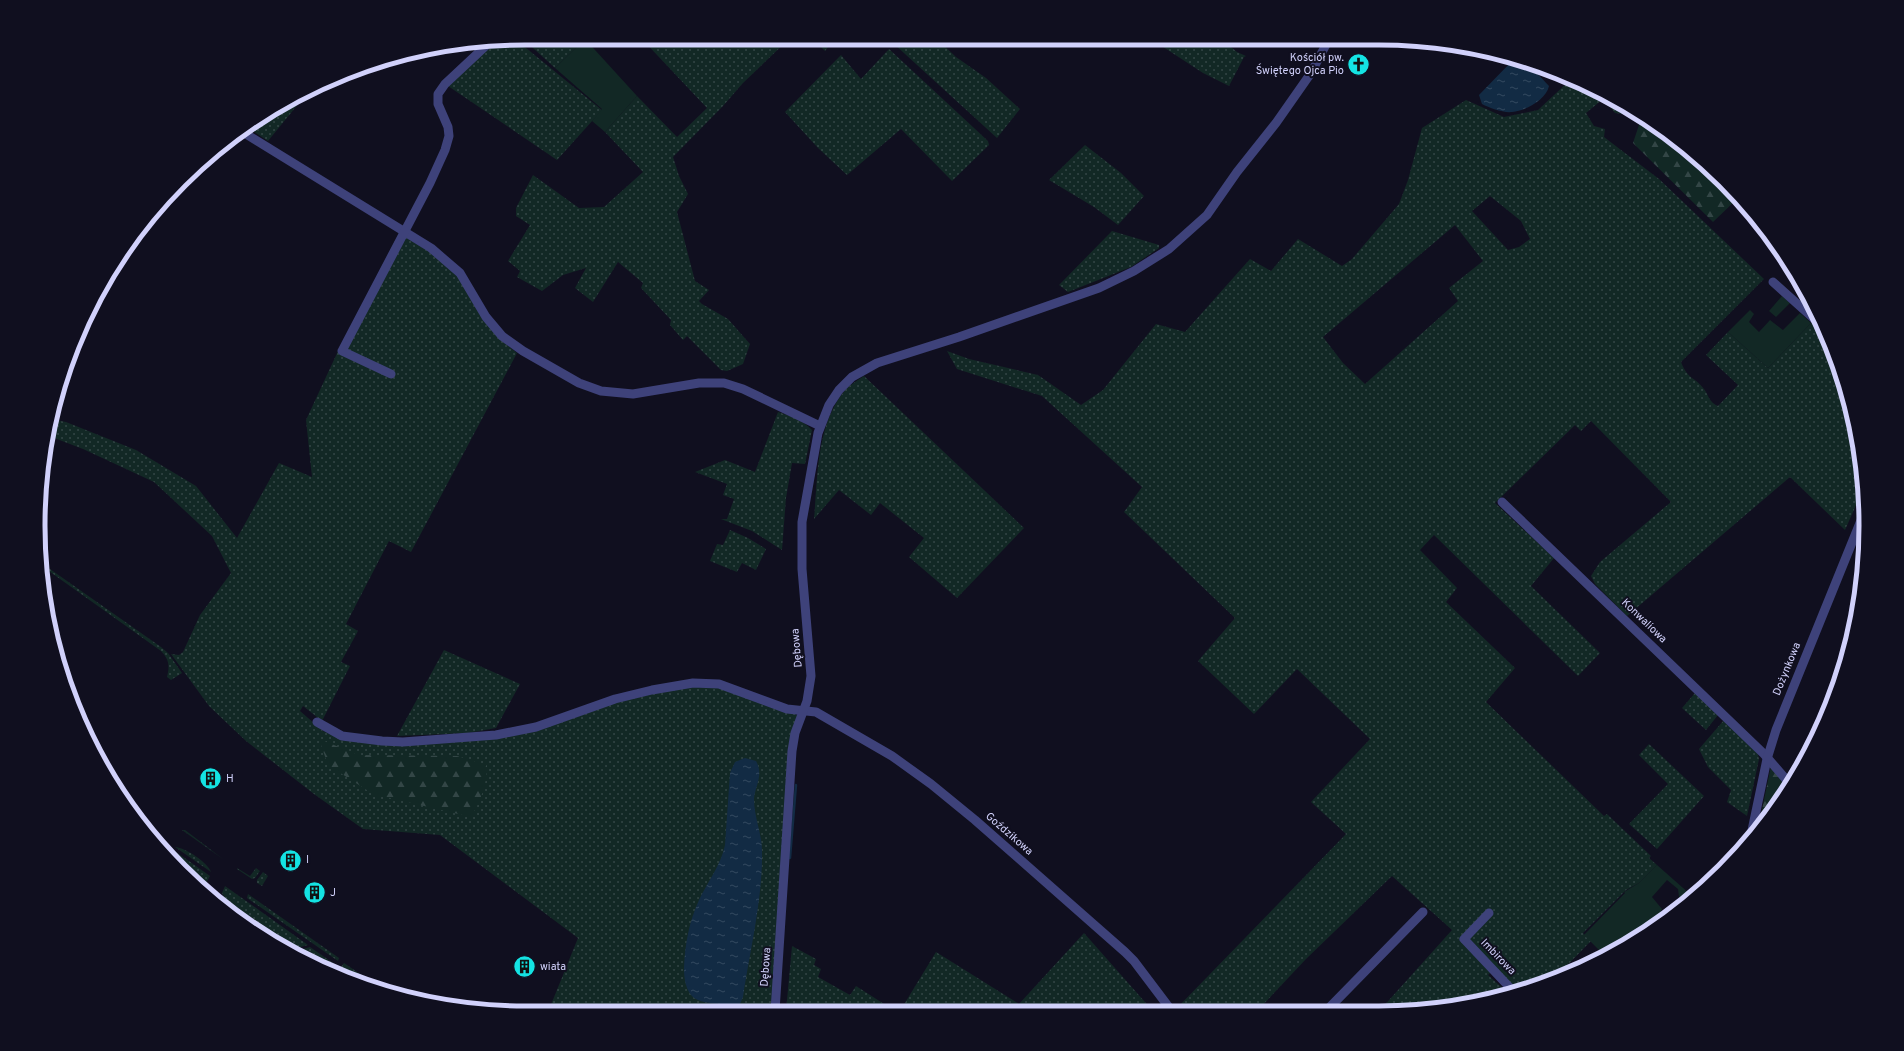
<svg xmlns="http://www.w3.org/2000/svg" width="1904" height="1051" font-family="Overpass,sans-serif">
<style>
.grass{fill:url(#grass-dots);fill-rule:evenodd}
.forest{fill:url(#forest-firs)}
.garden{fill:#122825}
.water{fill:url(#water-ripples)}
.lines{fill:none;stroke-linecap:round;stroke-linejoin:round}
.stream{stroke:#122b44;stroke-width:2.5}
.minor{stroke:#3e427a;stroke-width:9}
.labels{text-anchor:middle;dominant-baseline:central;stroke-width:4;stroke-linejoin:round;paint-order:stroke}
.poi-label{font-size:11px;fill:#d1d1fb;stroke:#100f1f;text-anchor:start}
.street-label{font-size:11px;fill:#d1d1fb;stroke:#100f1f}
.rim{fill:none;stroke:#d1d1fb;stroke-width:5}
</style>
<defs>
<pattern id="grass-dots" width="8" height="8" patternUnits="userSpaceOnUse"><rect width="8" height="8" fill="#122825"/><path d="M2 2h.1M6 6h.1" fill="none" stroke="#334646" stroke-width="1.8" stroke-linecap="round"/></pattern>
<pattern id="forest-firs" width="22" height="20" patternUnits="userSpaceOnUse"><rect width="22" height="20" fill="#122825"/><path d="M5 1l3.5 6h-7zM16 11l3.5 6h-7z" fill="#334646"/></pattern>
<pattern id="water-ripples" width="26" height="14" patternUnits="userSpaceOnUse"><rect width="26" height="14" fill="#122b44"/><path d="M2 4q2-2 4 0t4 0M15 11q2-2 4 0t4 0" fill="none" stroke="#334960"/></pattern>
</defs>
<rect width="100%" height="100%" fill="#100f1f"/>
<g class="grass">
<polygon points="522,38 585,38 585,39 555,68"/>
<polygon points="641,38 790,38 743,83 723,106 673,157 679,176 688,194 677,212 695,281 709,290 699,301 702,304 728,319 750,344 743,364 727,371 721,370 687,336 683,340 670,325 671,320 641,288 643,283 618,262 593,302 575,288 586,268 563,275 542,291 517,277 520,271 508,261 530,225 516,216 516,208 533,175 579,208 604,207 643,172 605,132 637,96 677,137 707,108"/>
<polygon points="812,38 822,38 828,47 825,51"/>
<polygon points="898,38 936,38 956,57 986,78 1020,109 997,138 893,43"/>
<polygon points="515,39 602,110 557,160 448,86 496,41"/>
<polygon points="1151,39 1221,39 1237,52 1246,56 1244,57 1229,86 1203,73"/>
<polygon points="889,49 988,141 989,145 952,181 901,129 847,175 818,148 785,112 841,55 861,79"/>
<path d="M1569,81l53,22 8,6 -7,5 -8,-1 -12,-14 -17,14 8,13 11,3 -1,8 55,42 105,100 -83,83c7,18 13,14 23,27 5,7 5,13 14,17l20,-21 -32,-30 22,-23 40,36 43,-45 13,9 25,67 15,88 -19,43 -55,-53 -163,139 -32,-32 -4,-8 9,-14 71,-60 -80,-81 -10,10 -6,-6 -80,78 59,55 -23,28 69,67 -22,23 -144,-141 -14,15 37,38 -11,14 69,66 -29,34 118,114 3,-2 44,42 -2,2 8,7 -18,18 -13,7 -43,43 8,8c-26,26 -36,41 -72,50l-25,-22 -6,6 20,18 -66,16h-61l71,-79 -60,-54 -86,83 -47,50 -84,1 171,-176 -35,-32 59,-63 -73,-70 -43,45 -56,-53 37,-43 -111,-106 18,-25 -100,-91 -85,-27 -10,-18 22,8 69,16 43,30 22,-15 53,-66 29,8 65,-73 21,12 27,-32 44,27 10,-7 47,-55 9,-24 14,-52 44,-28 38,17 34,-7zM1490,196l31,25 9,18 -11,8 -11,3 -36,-39zM1455,225l28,36 -34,27 9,13 -93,83 -22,-21 -20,-26z"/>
<polygon points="308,92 268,141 247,127 282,103"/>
<polygon points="1085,145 1121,173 1144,196 1118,225 1094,207 1049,180"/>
<polygon points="1112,231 1159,245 1159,248 1131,267 1068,292 1059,285"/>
<polygon points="399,233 443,260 454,271 506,344 517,353 411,552 389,541 346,624 358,631 341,662 350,666 322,721 303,706 300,711 323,731 348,741 382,741 496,735 568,714 702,682 763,699 799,716 773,1011 548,1012 578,938 440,835 363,829 314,794 246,741 209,706 171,654 179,655 183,652 200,615 231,573 212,536 154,482 83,449 49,436 51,419 66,422 136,450 196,486 237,538 279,463 312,477 306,420 339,349"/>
<path d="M864,376l160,152 -67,70 -48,-41 15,-19 -44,-35 -9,12 -32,-25 -25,29c4,-43 2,-95 32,-130 5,-5 12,-9 18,-13z"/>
<path d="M778,412c12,4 25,8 34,18l-7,34 -13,-1 -6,35 -4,52 -30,-19 -31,-12h6l7,-20 -11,-4 4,-11 -32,-12 30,-12 30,12z"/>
<polygon points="730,530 748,538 766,549 756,570 742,563 737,572 710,561 717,544 723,545"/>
<path d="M40,562l121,85 7,6 14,20 -11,7 -4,-3c3,-11 2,-18 -6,-26l-115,-82 -6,-4z"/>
<polygon points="444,650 520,684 496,728 468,733 397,736"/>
<polygon points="1695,693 1718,715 1706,730 1682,708"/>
<polygon points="1724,720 1757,751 1759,759 1747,816 1727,802 1731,790 1708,767 1699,749"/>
<polygon points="1649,744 1704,796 1657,849 1629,824 1668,784 1639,755"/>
<polygon points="133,813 153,827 156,833 139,821"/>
<polygon points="182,830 185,830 223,859"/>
<path d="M175,847c11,1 32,15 36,25z"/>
<polygon points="172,849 210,876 205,885 182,869 167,854"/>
<polygon points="237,868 250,876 256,868 260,871 255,878 252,879 237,869"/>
<polygon points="263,872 268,876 262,886 257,883 257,880"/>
<polygon points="225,886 308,945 293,949 289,944 226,900 222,893"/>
<polygon points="248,894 339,958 338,961 247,898"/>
<polygon points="1084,933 1152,1010 900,1011 936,952 1019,1004"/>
<polygon points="792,946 816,959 814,965 821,969 818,977 850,995 856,986 895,1011 786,1011"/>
<polygon points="310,947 336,965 335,970 293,952"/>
<polygon points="344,963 363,976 366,983 338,971"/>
</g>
<g class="forest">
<polygon points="1643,118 1700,159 1737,199 1713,222 1633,143 1640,122"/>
<path d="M319,739l40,16 98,1 30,9c0,19 -6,35 -16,52l-98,-23 -45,-29z"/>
<polygon points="1771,766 1789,786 1758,829"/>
</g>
<g class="garden">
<polygon points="585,39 637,96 605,132 592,121 602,109 555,68"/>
<polygon points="1782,296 1790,303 1776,317 1769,311"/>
<polygon points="1750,310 1754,314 1749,322 1759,332 1770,320 1783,330 1800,313 1811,323 1768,368 1728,332"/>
<polygon points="1657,865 1691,895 1683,901 1679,897 1678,889 1667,880 1652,897 1662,909 1656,925 1649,931 1603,954 1584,935 1625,893 1624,892 1639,883"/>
</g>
<g class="water">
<path d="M1514,59c15,5 24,15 35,27 -3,14 -24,25 -37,26 -9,1 -22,-4 -30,-8l-3,-9z"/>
<path d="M745,758l11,3c8,14 -1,25 -2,38 0,18 8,35 8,52 1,46 -12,100 -19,146l-3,7c-13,0 -30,1 -42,-4 -12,-5 -14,-21 -14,-32 1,-24 5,-46 15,-68 9,-19 22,-35 26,-55l5,-72 5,-11z"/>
</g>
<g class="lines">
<polyline class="stream" points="790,858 796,785"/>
<g class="minor">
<polyline points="241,131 431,248 460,273 486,317 502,336 523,351 579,383 601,391 633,394 699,383 724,383 743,389 820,426"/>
<polyline points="1773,282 1822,326"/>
<polyline points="391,374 342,351 430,183 445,150 449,136 448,127 438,104 438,94 445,84 491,41"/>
<polyline points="1502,502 1764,754 1790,784"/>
<polyline points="317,722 342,736 382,741 403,742 496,735 536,727 615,699 652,690 693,683 719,684 787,709 816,712 892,756 931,784 975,820 1125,952 1134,961 1171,1010"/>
<polyline points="1750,840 1767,759 1776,730 1864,513"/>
<polyline points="1489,913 1464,939 1514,992"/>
<polyline points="1328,1009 1423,912"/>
<polyline points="775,1011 792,751 795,733 807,701 811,676 802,569 802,522 818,433 829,405 839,390 852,377 877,363 959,337 1099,288 1134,271 1169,249 1207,215 1237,172 1276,123 1311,73 1329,39"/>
</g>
</g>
<defs>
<symbol id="church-disc" viewBox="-11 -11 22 22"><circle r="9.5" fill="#14e3e3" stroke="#100f1f"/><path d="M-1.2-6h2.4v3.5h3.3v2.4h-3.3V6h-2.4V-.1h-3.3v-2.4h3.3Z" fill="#111"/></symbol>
<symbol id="building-disc" viewBox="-11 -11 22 22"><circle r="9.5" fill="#14e3e3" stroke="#100f1f"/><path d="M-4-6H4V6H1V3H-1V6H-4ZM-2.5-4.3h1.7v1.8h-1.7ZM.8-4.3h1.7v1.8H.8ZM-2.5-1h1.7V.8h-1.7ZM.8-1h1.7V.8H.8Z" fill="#111"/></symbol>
</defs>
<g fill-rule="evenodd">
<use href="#church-disc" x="1346" y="52" width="25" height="25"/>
<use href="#building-disc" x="198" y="766" width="25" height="25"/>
<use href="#building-disc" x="278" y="848" width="25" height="25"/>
<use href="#building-disc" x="302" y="880" width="25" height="25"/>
<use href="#building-disc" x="512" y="954" width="25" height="25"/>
</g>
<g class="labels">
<g class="poi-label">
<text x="1344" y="58" text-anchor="end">Kościół pw.<tspan x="1344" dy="13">Świętego Ojca Pio</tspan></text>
<text x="226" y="779">H</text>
<text x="306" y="860">I</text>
<text x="330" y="893">J</text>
<text x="540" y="967">wiata</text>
</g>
<g class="street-label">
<text transform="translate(1644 621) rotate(44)">Konwaliowa</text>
<text transform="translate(797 648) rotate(-95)">Dębowa</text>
<text transform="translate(1787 669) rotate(-68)">Dożynkowa</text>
<text transform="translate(1009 834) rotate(41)">Goździkowa</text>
<text transform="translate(1498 957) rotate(46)">Imbirowa</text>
<text transform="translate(766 967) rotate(-86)">Dębowa</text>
</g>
</g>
<path d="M0 0H1904V1051H0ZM525 45H1379A480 480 0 0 1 1859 525V526A480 480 0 0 1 1379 1006H525A480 480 0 0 1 45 526V525A480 480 0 0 1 525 45Z" fill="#100f1f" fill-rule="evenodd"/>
<path class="rim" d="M525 45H1379A480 480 0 0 1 1859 525V526A480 480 0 0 1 1379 1006H525A480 480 0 0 1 45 526V525A480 480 0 0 1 525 45Z"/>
</svg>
